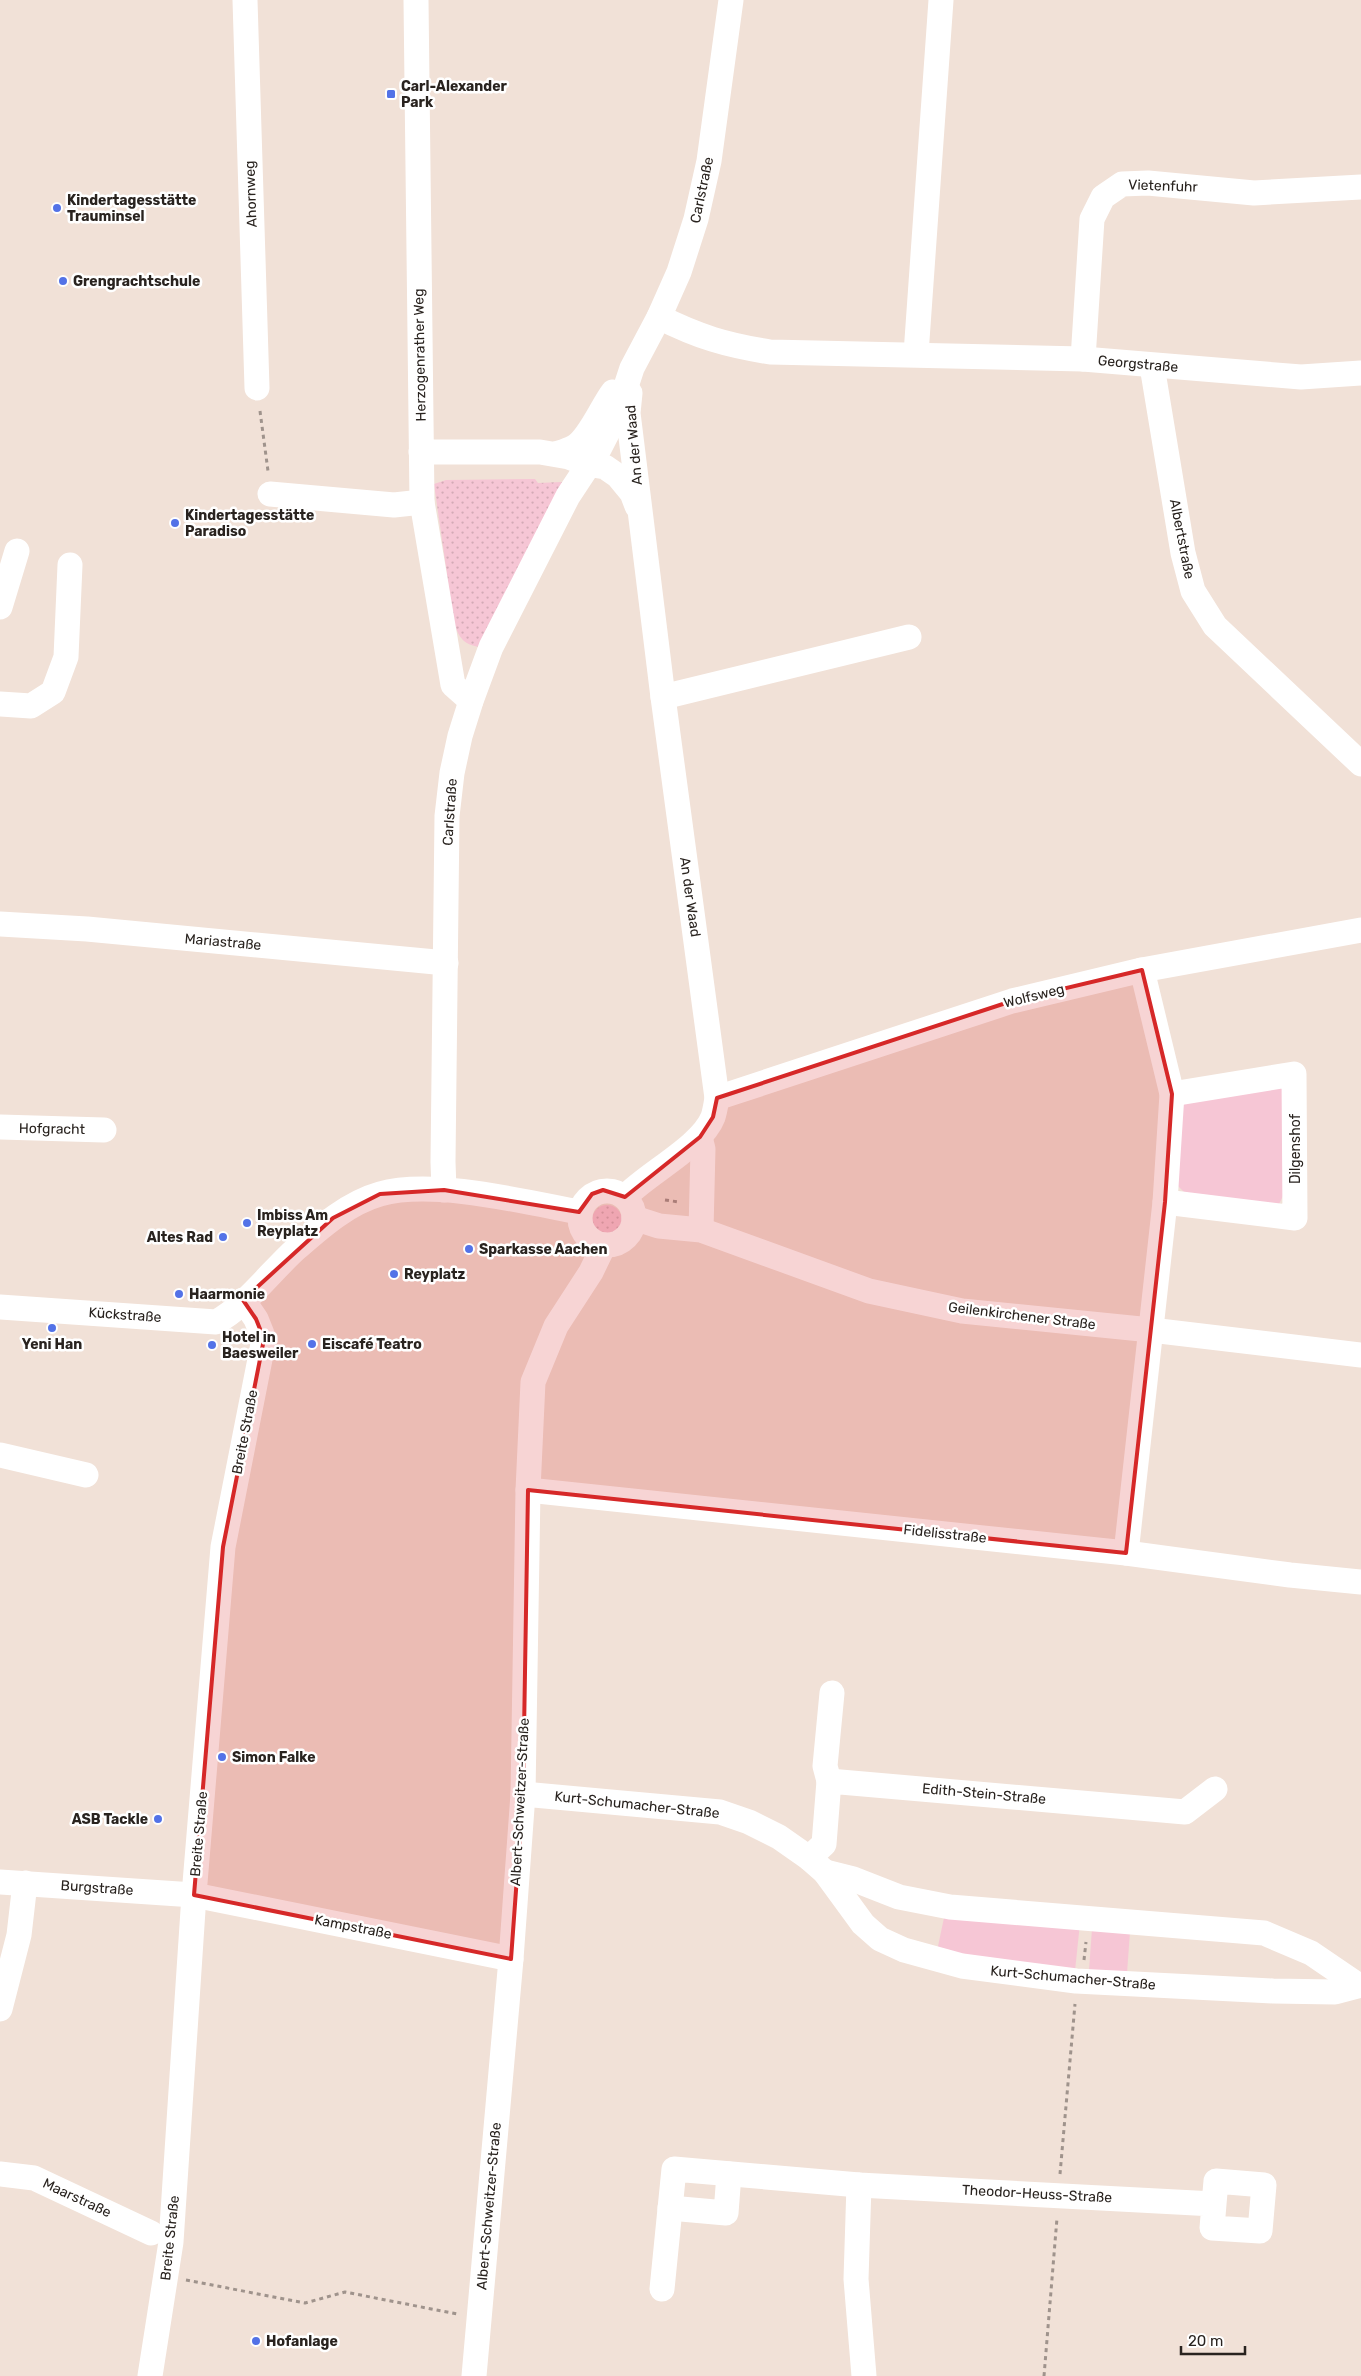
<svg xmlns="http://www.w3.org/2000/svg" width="1361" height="2376" font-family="Rubik,sans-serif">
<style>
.grass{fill:url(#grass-dots)}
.park{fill:#f6c6d5}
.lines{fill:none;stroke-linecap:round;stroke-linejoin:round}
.path{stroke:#9f938c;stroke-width:3;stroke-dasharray:4 4;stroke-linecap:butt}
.minor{stroke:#fff;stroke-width:25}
.marked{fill:#d62828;fill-opacity:0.2;stroke:#d62828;stroke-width:4;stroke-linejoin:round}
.poi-dot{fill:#5372e7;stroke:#fff;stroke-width:2}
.labels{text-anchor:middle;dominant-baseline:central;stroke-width:5;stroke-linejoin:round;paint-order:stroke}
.poi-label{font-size:14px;font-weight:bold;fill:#29231f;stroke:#fff;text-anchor:start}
.street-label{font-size:14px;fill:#29231f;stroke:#fff}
</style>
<defs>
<pattern id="grass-dots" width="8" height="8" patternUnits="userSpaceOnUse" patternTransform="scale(1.25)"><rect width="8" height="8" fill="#f6c6d5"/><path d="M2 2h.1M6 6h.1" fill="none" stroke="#d3aab6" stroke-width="1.8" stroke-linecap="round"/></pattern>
</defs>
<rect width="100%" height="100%" fill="#f1e1d7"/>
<g class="grass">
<path d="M535,479l3,4 24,-1 -82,165c-16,-2 -21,-9 -26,-24l-20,-139 12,-4z"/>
<circle cx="607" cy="1220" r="15"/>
</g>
<g class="park">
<polygon points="1283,1083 1287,1188 1279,1204 1187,1195 1178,1186 1179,1102"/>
<polygon points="945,1913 1080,1923 1075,1971 937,1951"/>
<polygon points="1092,1929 1130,1932 1127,1973 1089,1970"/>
</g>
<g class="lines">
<g class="path">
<polyline points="260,411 268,471"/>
<polyline points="665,1200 679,1202"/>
<polyline points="1084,1960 1086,1942"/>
<polyline points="1060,2174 1075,2004"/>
<polyline points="186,2280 305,2303 345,2292 457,2314"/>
<polyline points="1044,2376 1057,2218"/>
</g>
<g class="minor">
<polyline points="245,0 257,388"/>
<polyline points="416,0 422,502 453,685 471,701"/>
<path d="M659,317c40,20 67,28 111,35l313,7 218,18 60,-4"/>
<polyline points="916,354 941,0"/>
<polyline points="1083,359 1092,219 1103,197 1122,184 1148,183 1254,193 1361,187"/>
<polyline points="1152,366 1183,553 1193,591 1215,626 1361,764"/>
<polyline points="421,452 540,452 569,457 587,464 605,467 618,476 632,493 637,506"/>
<path d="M556,454c6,-2 13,-4 18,-7 15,-8 28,-41 39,-55"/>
<polyline points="270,494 394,505 422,502"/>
<polyline points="0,607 17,551"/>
<polyline points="663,697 909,637"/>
<polyline points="0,704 31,706 53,692 66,657 70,565"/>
<polyline points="0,924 87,929 446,963"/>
<polyline points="717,1098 1012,1001 1142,970 1361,930"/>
<polyline points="0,1127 104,1130"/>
<polyline points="700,1137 703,1149 701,1230"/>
<polyline points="444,1190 443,1162 447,816 452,773 460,736 471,701 491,647 568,496 599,449 617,414 632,368 659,317 679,272 696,219 709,161 731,0"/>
<circle cx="607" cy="1218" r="27"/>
<path d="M625,1197c23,-24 77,-51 88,-80 2,-6 3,-13 4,-19l-54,-401 -35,-284 2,-20"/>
<polyline points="1165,1202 1295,1218 1294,1074 1172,1094"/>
<polyline points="634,1218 659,1226 701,1230 869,1291 962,1311 1151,1330 1361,1355"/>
<path d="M0,1307l216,15c30,-16 55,-51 81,-74 24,-21 51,-45 83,-54 53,-15 145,8 199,18"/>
<polyline points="0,1455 86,1475"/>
<polyline points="528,1490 1126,1553 1290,1575 1361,1582"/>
<polyline points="1126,1553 1165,1202 1172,1094 1142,970"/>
<polyline points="829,1781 825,1766 832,1693"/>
<polyline points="523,1794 720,1812 749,1822 779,1837 809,1858 825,1872 863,1924 880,1939 904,1950 962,1966 1076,1981 1273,1991 1335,1992 1361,1985"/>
<polyline points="809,1858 824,1844 829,1781 1185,1812 1215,1789"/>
<polyline points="825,1872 853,1879 899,1897 950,1907 1264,1933 1311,1953 1358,1985"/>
<polyline points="0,1882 194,1895 511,1959"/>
<polyline points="0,2009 19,1935 25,1883"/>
<polyline points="0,2174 34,2178 151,2233"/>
<polyline points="859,2185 856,2279 864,2376"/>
<polyline points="670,2208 726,2213 729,2174"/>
<polyline points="662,2289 674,2169 859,2185 1214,2204 1212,2228 1260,2231 1264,2185 1216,2181 1214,2204"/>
<polyline points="150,2376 171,2242 194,1895 223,1547 264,1339 256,1319 243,1300"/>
<polyline points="474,2376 511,1959 523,1794 528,1490 533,1382 556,1326 591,1272 604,1245"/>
</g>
</g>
<path class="marked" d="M1142,970l30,124 -7,108 -39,351 -598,-63 -5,304 -12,165 -317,-64 29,-348 41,-208 -8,-20 -13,-19 90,-82 47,-24 64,-4 135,22 13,-18 11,-4 22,7 75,-60 13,-20 4,-19 295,-97z"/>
<g class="poi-dot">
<rect x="386" y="89" width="10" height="10" rx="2.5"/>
<circle cx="57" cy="208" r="5"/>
<circle cx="63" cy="281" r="5"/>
<circle cx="175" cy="523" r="5"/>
<circle cx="247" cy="1223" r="5"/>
<circle cx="223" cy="1237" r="5"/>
<circle cx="469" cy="1249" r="5"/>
<circle cx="394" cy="1274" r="5"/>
<circle cx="179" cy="1294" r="5"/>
<circle cx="52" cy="1328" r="5"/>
<circle cx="312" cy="1344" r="5"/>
<circle cx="212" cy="1345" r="5"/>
<circle cx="222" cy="1757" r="5"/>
<circle cx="158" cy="1819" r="5"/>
<circle cx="256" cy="2341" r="5"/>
</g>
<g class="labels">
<g class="poi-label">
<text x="401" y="86">Carl-Alexander<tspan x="401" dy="16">Park</tspan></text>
<text x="67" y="200">Kindertagesstätte<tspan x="67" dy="16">Trauminsel</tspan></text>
<text x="73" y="281">Grengrachtschule</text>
<text x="185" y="515">Kindertagesstätte<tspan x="185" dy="16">Paradiso</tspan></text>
<text x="257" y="1215">Imbiss Am<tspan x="257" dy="16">Reyplatz</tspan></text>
<text x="213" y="1237" text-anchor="end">Altes Rad</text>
<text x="479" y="1249">Sparkasse Aachen</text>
<text x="404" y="1274">Reyplatz</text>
<text x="189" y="1294">Haarmonie</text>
<text x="222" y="1337">Hotel in<tspan x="222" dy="16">Baesweiler</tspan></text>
<text x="52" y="1344" text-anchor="middle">Yeni Han</text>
<text x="322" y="1344">Eiscafé Teatro</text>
<text x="232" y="1757">Simon Falke</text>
<text x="148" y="1819" text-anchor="end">ASB Tackle</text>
<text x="266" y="2341">Hofanlage</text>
</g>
<g class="street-label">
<text transform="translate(1163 186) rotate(2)">Vietenfuhr</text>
<text transform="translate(702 190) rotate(-78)">Carlstraße</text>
<text transform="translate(251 194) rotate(-92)">Ahornweg</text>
<text transform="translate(420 355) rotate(-91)">Herzogenrather Weg</text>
<text transform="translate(1138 364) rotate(5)">Georgstraße</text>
<text transform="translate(634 445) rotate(-95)">An der Waad</text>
<text transform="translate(1182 539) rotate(79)">Albertstraße</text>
<text transform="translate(450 812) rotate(-86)">Carlstraße</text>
<text transform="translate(690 897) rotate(82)">An der Waad</text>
<text transform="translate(223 942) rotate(5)">Mariastraße</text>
<text transform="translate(1034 996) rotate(-14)">Wolfsweg</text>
<text transform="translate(52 1129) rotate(1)">Hofgracht</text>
<text transform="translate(1295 1149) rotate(-90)">Dilgenshof</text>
<text transform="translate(125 1315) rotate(4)">Kückstraße</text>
<text transform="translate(1022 1316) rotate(7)">Geilenkirchener Straße</text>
<text transform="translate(245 1432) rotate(-79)">Breite Straße</text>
<text transform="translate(945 1534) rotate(6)">Fidelisstraße</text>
<text transform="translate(984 1794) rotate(5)">Edith-Stein-Straße</text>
<text transform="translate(520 1802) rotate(-87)">Albert-Schweitzer-Straße</text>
<text transform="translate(637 1805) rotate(6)">Kurt-Schumacher-Straße</text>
<text transform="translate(199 1834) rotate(-85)">Breite Straße</text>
<text transform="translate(97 1888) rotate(4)">Burgstraße</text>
<text transform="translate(353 1927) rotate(11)">Kampstraße</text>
<text transform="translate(1073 1978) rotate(5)">Kurt-Schumacher-Straße</text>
<text transform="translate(1037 2194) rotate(3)">Theodor-Heuss-Straße</text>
<text transform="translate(77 2198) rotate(25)">Maarstraße</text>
<text transform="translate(489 2206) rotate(-85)">Albert-Schweitzer-Straße</text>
<text transform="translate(170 2238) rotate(-84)">Breite Straße</text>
</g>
</g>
<path d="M1181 2346v8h64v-8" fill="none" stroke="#29231f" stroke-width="2.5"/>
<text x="1188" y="2346" font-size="15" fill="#29231f" stroke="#ffffff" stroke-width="4" paint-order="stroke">20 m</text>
</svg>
